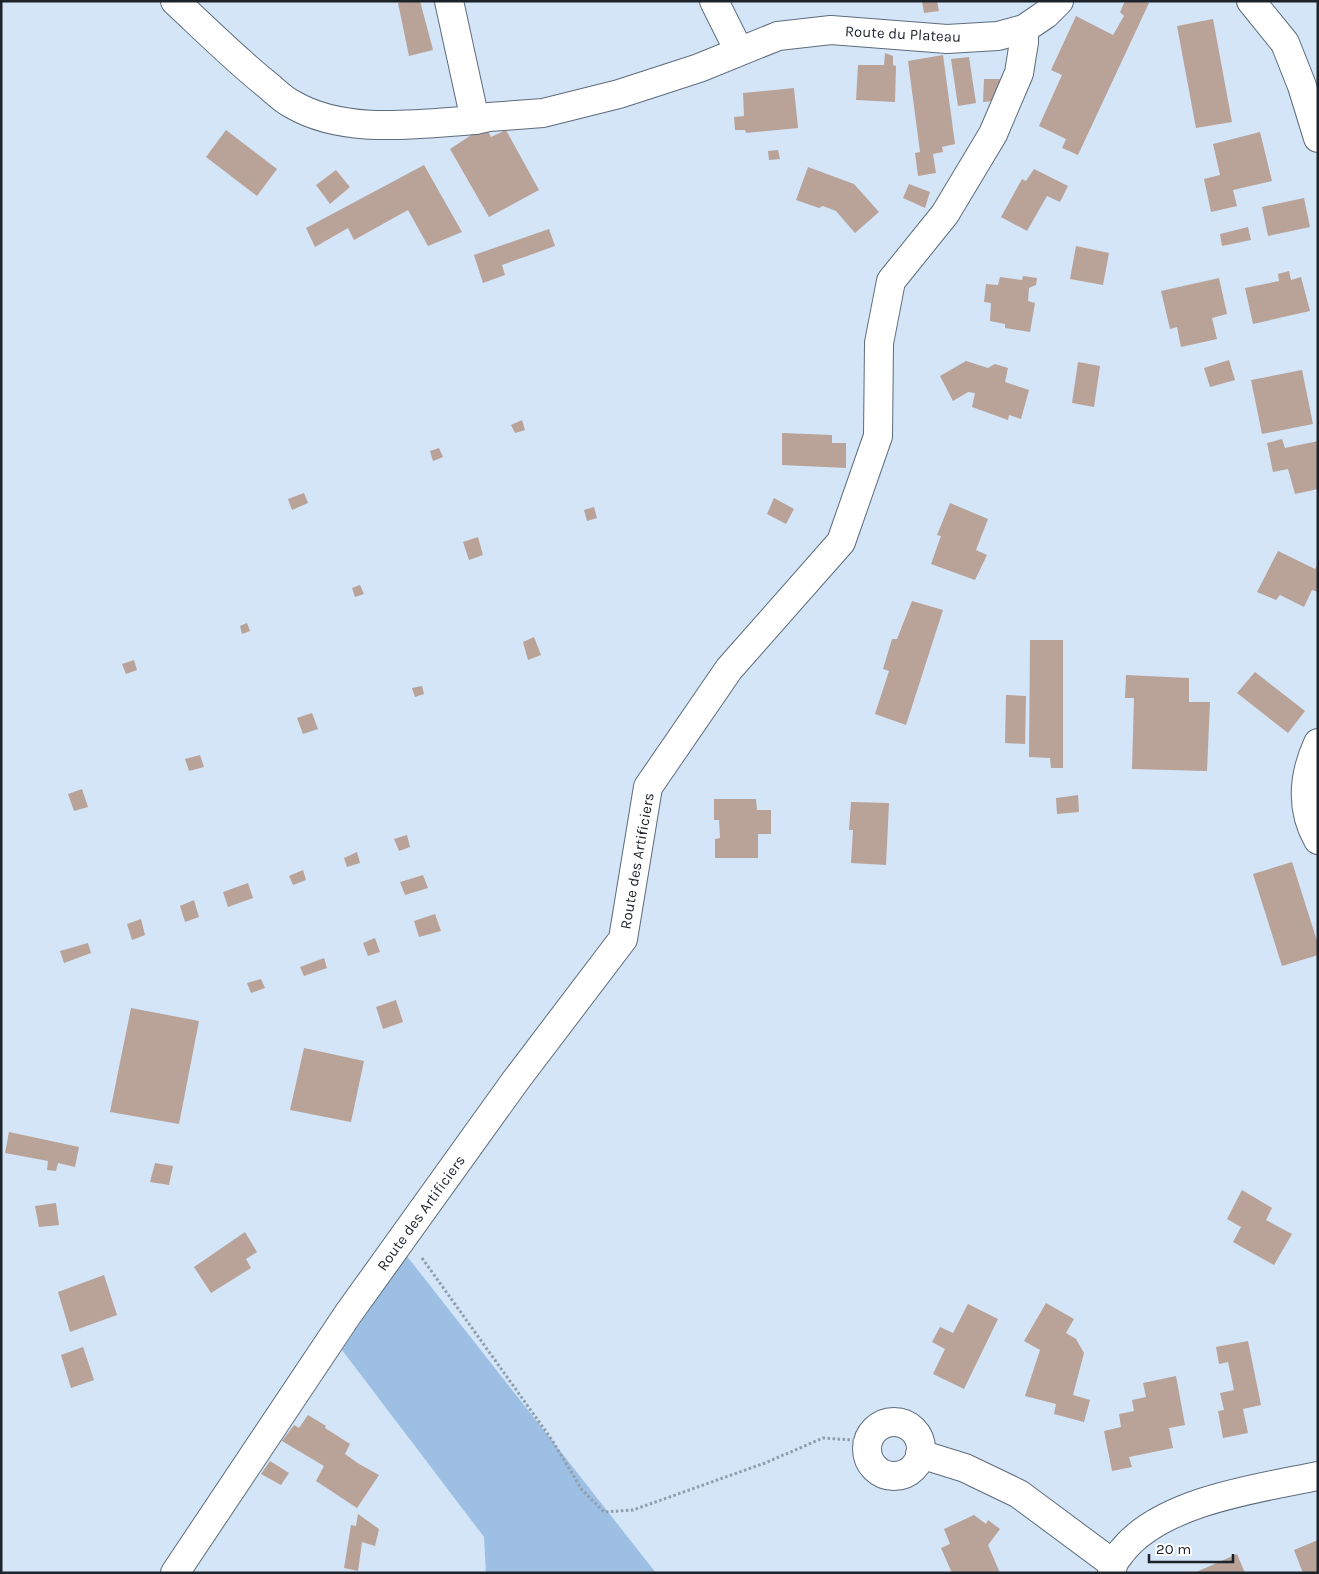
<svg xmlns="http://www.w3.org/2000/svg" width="1319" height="1574" font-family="Karla,sans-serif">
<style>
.green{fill:#9dbfe4}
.building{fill:#b9a297}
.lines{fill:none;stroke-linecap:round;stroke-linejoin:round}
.minor-casing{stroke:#5d6c7c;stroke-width:30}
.path{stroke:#909dac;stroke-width:3;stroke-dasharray:2.5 2.5;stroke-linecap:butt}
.minor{stroke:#fff;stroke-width:28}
.labels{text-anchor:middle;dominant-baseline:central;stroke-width:4.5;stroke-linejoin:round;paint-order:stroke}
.street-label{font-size:15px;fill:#1d232a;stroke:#fff}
</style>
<rect width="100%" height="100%" fill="#d4e5f8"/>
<polygon class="green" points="406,1255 656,1573 486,1573 484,1537 342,1350"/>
<g class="building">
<polygon points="405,1 420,1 433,50 409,56 398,3"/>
<polygon points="922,1 937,1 939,11 924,13"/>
<polygon points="1125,1 1145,1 1149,3 1078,155 1062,148 1066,139 1039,126 1062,75 1051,70 1076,16 1113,35 1124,16 1120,12"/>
<polygon points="1213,19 1232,122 1196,128 1177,26"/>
<polygon points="885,53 893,56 893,65 896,66 895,102 856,100 858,65 884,65"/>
<polygon points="943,55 955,144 942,147 943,152 933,154 936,173 918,176 915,153 920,152 908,61"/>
<polygon points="969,57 976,103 958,106 951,59"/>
<polygon points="984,79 1003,79 994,101 983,102"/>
<polygon points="794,88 798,128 746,133 745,130 735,130 734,117 744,116 743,93"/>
<polygon points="487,129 491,137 506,130 539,190 489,217 450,149 479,130"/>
<polygon points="226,130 277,169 257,196 206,157"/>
<polygon points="1260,132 1272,181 1233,190 1237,206 1211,212 1204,179 1220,175 1213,144"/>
<polygon points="778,150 780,159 769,160 768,151"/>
<polygon points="424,165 462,232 428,246 408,210 354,240 348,228 315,247 306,228"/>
<polygon points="808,167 854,184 879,212 855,233 836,211 823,206 819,208 796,200"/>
<polygon points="1034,169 1068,186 1060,202 1047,196 1027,231 1001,217 1022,179 1026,181"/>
<polygon points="336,170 350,187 330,204 316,185"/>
<polygon points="909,184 930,192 925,208 903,198"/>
<polygon points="1304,198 1310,227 1268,236 1262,207"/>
<polygon points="1248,227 1251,240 1222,246 1220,234"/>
<polygon points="549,229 555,246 502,265 505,275 483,283 474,255"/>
<polygon points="1076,246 1109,253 1103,285 1070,279"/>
<polygon points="1289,271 1291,280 1301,277 1310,311 1253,324 1245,288 1279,281 1278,274"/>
<polygon points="1023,276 1037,278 1036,285 1029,288 1028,301 1035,303 1030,332 1005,328 1005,324 990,321 991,303 984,302 986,284 998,285 1000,277 1022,280"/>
<polygon points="1219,278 1227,314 1212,318 1217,339 1181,347 1177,327 1170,329 1161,291"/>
<polygon points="1229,360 1235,380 1210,387 1204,368"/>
<polygon points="966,361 988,368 995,364 1008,368 1005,382 1029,390 1021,419 1009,415 1008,420 972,407 975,393 968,392 953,401 940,376"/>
<polygon points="1078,362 1100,366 1094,407 1072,403"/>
<polygon points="1302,370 1313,424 1262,434 1251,380"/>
<polygon points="522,420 525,430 515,433 511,425"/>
<polygon points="782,433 832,435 832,443 846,443 846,468 782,465"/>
<polygon points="1282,439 1285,448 1318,441 1318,489 1295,494 1288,469 1273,472 1267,443"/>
<polygon points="439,448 443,457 433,461 430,451"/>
<polygon points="304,493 308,503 292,510 288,499"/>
<polygon points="774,498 794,509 786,524 767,514"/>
<polygon points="950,503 988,519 976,550 987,555 975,580 931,564 941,536 937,535"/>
<polygon points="594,507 597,518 587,521 584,510"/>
<polygon points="478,537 483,555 469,560 463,542"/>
<polygon points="1278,551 1315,569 1318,564 1318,592 1312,590 1304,607 1280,595 1276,600 1257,592"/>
<polygon points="360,585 364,594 355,597 352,588"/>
<polygon points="912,601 943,610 906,725 875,714 889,671 883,669 892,639 897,639"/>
<polygon points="247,623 250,631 242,634 240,626"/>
<polygon points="534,637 541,655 528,660 523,642"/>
<polygon points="1030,640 1063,640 1063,768 1051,768 1050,758 1029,757"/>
<polygon points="134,660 137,670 126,674 122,664"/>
<polygon points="1255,672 1305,711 1288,733 1237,693"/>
<polygon points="1126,675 1189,678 1189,702 1210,702 1207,771 1132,769 1134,698 1125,698"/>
<polygon points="422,686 424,694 415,697 412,688"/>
<polygon points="1006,695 1026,696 1025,744 1005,743"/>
<polygon points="312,713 318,729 303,734 297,718"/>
<polygon points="200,755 204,767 189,771 185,759"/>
<polygon points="82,789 88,807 74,811 68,794"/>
<polygon points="1078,795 1079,812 1057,814 1056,798"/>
<polygon points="714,799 756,799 757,810 771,810 771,834 758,834 758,858 715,858 715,839 720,838 719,820 714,820"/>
<polygon points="851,802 889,803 886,865 851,863 853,830 849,830"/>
<polygon points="407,835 410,847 399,851 394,839"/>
<polygon points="357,852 360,863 347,867 344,858"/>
<polygon points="1292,862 1318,944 1318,955 1282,966 1253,874"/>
<polygon points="303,870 306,880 293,885 289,876"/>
<polygon points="423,875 428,888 405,895 400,882"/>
<polygon points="248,883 253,898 228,907 223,892"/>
<polygon points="194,900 199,917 185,922 180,906"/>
<polygon points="435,914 441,931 419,937 414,921"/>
<polygon points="141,919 145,935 132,940 127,924"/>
<polygon points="375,938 380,952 368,956 363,943"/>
<polygon points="88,943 91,953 64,963 60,951"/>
<polygon points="324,958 327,968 304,976 300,967"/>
<polygon points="261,979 265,988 251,993 247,983"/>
<polygon points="396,1000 403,1022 383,1029 376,1007"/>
<polygon points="131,1008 199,1021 179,1124 110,1112"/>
<polygon points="304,1048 364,1061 351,1122 290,1110"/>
<polygon points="9,1132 79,1147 75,1167 58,1163 56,1171 47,1170 48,1161 5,1153"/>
<polygon points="155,1163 173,1166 169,1185 150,1182"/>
<polygon points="1242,1190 1272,1208 1266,1220 1292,1234 1274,1265 1233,1242 1241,1227 1227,1219"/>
<polygon points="56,1203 59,1225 39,1227 35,1206"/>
<polygon points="245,1232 257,1252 246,1259 251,1268 211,1293 194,1267"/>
<polygon points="104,1275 117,1315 70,1332 58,1292"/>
<polygon points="1046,1303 1074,1319 1066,1333 1076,1339 1084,1353 1073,1395 1090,1400 1084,1422 1054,1414 1056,1404 1025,1396 1040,1350 1024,1341"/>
<polygon points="968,1304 998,1319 964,1389 933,1374 945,1349 932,1342 940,1327 953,1333"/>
<polygon points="1248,1341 1261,1405 1243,1409 1248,1433 1223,1438 1218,1411 1224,1410 1220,1393 1234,1390 1228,1362 1219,1364 1216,1347"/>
<polygon points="83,1347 94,1380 71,1388 61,1355"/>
<polygon points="1176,1376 1185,1425 1169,1428 1173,1448 1129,1457 1132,1467 1112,1471 1104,1431 1121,1427 1119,1414 1134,1411 1132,1400 1146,1397 1143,1383"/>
<polygon points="308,1415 326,1426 325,1428 350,1444 345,1454 359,1464 379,1475 357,1508 316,1481 324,1466 282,1441 294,1425 299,1428"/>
<polygon points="270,1461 289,1473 281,1485 261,1474"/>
<polygon points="358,1514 379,1529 375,1546 362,1542 358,1571 344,1568 351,1525 356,1526"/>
<polygon points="974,1515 986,1524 988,1520 1000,1529 988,1545 1000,1573 952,1573 941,1548 950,1544 944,1529"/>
<polygon points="1318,1540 1318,1573 1303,1573 1294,1550"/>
<polygon points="1237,1554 1245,1573 1194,1573"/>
</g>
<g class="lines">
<defs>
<g id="minor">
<path d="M175,1c30,28 59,57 90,82 9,7 17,16 27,21 52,31 125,20 183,16l14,-3 54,-4 76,-19 80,-26 79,-32 53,-6 116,9 51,-3 26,-7 22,-15 13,-13"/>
<polyline points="449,1 475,120"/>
<polyline points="714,1 739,51"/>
<polyline points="1251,1 1285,43 1302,86 1318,138"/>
<path d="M1318,743c-15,33 -18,65 0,97"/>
<circle cx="894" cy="1449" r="27"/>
<polyline points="920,1454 965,1468 1019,1494 1112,1563"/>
<polyline points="175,1573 348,1314 516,1080 623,939 648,787 729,669 841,542 878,436 879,343 891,281 945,214 993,134 1019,73 1024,42 1024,29"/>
<path d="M1112,1573c0,-11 5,-15 11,-23 40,-49 136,-62 195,-74"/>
</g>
</defs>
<use href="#minor" class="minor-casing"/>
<polyline class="path" points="422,1258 552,1440 582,1490 604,1512 633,1510 765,1463 823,1438 868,1441"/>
<use href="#minor" class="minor"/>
</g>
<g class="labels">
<g class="street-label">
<text transform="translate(903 34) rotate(3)">Route du Plateau</text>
<text transform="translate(637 861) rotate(-80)">Route des Artificiers</text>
<text transform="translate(421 1213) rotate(-54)">Route des Artificiers</text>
</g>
</g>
<rect width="1319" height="1574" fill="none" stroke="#1d232a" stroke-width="5"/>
<path d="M1149 1554v8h84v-8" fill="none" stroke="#1d232a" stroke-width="2.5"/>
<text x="1156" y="1554" font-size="15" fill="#1d232a" stroke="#ffffff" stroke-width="4" paint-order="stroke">20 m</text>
</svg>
